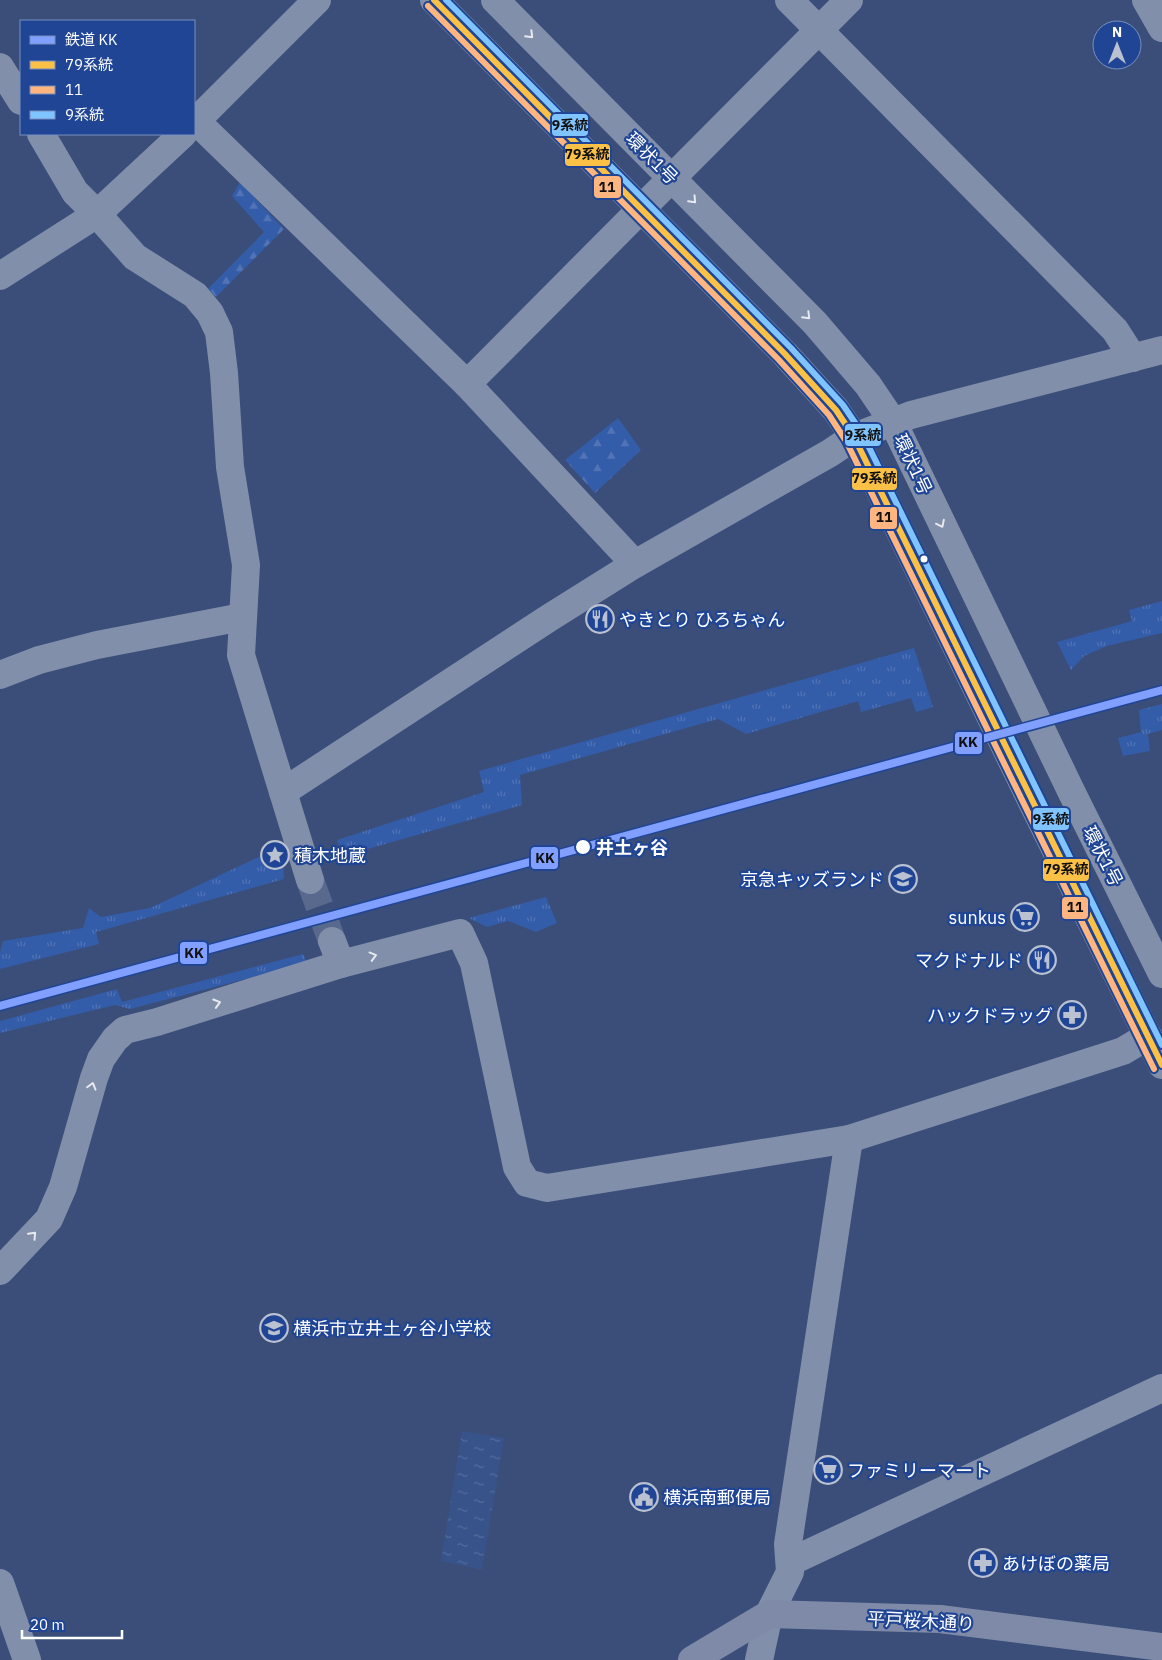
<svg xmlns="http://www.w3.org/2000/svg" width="1162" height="1660" font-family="'IBM Plex Sans','Noto Sans JP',sans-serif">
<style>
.grass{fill:url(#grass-tufts)}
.forest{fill:url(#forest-firs)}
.water{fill:url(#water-ripples)}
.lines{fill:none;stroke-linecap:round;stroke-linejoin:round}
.minor-tunnel{stroke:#58698d;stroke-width:28;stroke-dasharray:28 14;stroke-linecap:butt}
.minor{stroke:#828fab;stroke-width:28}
.tertiary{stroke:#828fab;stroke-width:28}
.secondary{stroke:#7e8aa8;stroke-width:28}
.primary{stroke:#818faa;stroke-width:28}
.bus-1-casing{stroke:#1f4594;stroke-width:10}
.bus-2-casing{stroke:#1f4594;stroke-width:10}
.bus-3-casing{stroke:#1f4594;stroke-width:10}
.bus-1{stroke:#fbc046;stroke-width:6}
.bus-2{stroke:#ffb580;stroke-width:6}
.bus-3{stroke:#80c4ff;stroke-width:6}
.rail-1-casing{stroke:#1f4594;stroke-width:11}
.rail-1{stroke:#809fff;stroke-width:8}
.oneway{stroke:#e6e9ee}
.bus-dot{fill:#fff;stroke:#1f4594;stroke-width:2}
.labels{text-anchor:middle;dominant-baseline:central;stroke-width:4.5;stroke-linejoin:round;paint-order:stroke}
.street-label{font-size:18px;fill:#fff;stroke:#1f4594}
.poi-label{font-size:18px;fill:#fff;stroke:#1f4594;text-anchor:start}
.stop-label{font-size:18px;font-weight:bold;fill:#fff;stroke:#1f4594;text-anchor:start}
.line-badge{stroke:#1f4594;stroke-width:2}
.pale-badge-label{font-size:14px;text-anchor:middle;font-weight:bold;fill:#111}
</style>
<defs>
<pattern id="grass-tufts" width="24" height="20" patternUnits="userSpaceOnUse" patternTransform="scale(1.25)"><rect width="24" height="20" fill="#335ca9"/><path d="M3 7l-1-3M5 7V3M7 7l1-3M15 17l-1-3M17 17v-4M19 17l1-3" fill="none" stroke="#5274b6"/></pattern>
<pattern id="forest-firs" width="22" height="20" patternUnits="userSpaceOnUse" patternTransform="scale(1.25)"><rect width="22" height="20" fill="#335ca9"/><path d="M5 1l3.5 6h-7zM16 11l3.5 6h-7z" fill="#5274b6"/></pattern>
<pattern id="water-ripples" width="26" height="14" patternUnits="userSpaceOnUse" patternTransform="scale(1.25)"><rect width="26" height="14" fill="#37538a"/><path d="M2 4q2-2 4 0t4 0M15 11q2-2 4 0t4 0" fill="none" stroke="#556d9c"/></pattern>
</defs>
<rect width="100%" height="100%" fill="#3a4e79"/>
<g class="grass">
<polygon points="1162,601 1162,633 1107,646 1084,656 1071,670 1057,642 1132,621 1129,610"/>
<polygon points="914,648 933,707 916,712 911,698 861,712 858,701 746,734 718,719 520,775 522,805 364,850 341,852 337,840 484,792 479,771"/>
<polygon points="1162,704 1162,730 1148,734 1150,751 1123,756 1118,738 1141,732 1139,710"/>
<polygon points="261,856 283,859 284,879 96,932 99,944 0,969 0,952 3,941 83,928 89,908 101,917 150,908"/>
<polygon points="546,897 557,923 536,932 508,921 487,927 469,918"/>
<polygon points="303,954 307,963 130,1009 115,1005 0,1033 0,1021 117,989 122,1002"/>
</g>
<g class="forest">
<polygon points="240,182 284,229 216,297 208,289 264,232 232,196"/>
<polygon points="618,418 641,450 595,493 565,460"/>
</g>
<polygon class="water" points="462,1431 504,1438 482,1570 441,1561"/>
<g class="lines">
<polyline class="minor-tunnel" points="310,880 332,941"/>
<g class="minor">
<polyline points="789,0 1115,330 1133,358"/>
<polyline points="0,67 21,101"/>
<polyline points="196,121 467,384 635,564"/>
<polyline points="194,123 317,0"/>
<polyline points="41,134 75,192 97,214 135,257 195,295 210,313 219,332 224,373 230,467 246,565 241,655 310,880"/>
<polyline points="0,276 97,214 183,134"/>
<polyline points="467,384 849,0"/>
<polyline points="0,675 39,660 97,645 242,617"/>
<polyline points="283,792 549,618 635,564 830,453 854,437"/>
<polyline points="332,941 341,964"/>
<polyline points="0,1271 49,1219 63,1187 94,1078 101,1059 115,1039 125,1030 157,1022 341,964 460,933 474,963 517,1167 527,1183 547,1188 849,1139 1123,1051 1148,1036"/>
<polyline points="790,1562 1162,1388"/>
<polyline points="0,1583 27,1660"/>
<polyline points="759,1660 769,1614 790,1572 788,1544 849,1139"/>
</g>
<g class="tertiary">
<polyline points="1146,0 1162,28"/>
<polyline points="854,437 911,415 1162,350"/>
</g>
<polyline class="secondary" points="692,1660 769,1614 940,1619 1162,1647"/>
<g class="primary">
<polyline points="434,0 785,354 836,410 854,437 1032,802 1162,1065"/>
<polyline points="495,0 815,323 868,385 893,422 1072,793 1162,974"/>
</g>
<defs>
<polyline id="bus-1" points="434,0 785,354 836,410 854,437 1162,1065"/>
<polyline id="bus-2" points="428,6 779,360 829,415 846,441 1154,1069"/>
<polyline id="bus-3" points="446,0 791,348 843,405 862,433 1162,1045"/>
</defs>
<use href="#bus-1" class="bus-1-casing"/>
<use href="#bus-2" class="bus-2-casing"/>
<use href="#bus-3" class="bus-3-casing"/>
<use href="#bus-1" class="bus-1"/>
<use href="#bus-2" class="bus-2"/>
<use href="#bus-3" class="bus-3"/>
<defs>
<polyline id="rail-1" points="0,1006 1162,690"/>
</defs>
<use href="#rail-1" class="rail-1-casing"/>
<use href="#rail-1" class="rail-1"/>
</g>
<defs><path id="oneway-chevron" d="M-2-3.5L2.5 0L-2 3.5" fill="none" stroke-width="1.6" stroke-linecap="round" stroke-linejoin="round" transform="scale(1.25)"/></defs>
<g class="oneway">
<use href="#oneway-chevron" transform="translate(530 35) rotate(45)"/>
<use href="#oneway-chevron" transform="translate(693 200) rotate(47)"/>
<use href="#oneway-chevron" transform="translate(807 316) rotate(45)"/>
<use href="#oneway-chevron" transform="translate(941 524) rotate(64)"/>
<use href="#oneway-chevron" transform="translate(373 956) rotate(-15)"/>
<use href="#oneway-chevron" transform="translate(217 1003) rotate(-17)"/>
<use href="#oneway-chevron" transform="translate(92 1086) rotate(-74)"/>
<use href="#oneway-chevron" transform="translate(33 1235) rotate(-47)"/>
</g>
<defs>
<symbol id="restaurant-ring" viewBox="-11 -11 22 22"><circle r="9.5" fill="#1f4594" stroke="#bac1d0" stroke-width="1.5"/><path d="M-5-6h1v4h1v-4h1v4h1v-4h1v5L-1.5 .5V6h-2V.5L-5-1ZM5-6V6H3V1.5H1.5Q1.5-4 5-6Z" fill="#bac1d0"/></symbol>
<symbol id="sight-ring" viewBox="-11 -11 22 22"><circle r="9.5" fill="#1f4594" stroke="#bac1d0" stroke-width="1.5"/><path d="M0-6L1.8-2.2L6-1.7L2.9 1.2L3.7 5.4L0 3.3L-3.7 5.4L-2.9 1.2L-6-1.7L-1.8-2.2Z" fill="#bac1d0"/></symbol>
<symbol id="school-ring" viewBox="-11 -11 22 22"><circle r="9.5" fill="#1f4594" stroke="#bac1d0" stroke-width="1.5"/><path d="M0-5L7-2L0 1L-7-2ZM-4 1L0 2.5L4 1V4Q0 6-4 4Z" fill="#bac1d0"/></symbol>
<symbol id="supermarket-ring" viewBox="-11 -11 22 22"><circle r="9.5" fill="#1f4594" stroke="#bac1d0" stroke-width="1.5"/><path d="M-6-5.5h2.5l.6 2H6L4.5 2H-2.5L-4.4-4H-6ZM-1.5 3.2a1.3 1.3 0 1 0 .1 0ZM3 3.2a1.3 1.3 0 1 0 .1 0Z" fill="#bac1d0"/></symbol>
<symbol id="pharmacy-ring" viewBox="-11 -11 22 22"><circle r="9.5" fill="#1f4594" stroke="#bac1d0" stroke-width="1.5"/><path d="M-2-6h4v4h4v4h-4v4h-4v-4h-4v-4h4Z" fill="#bac1d0"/></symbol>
<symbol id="civic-ring" viewBox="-11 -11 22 22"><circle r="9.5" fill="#1f4594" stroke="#bac1d0" stroke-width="1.5"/><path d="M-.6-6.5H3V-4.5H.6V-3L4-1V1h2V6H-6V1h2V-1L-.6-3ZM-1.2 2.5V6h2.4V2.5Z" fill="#bac1d0"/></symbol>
</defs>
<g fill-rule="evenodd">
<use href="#restaurant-ring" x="584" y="603" width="32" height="32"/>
<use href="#sight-ring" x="259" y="839" width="32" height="32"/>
<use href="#school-ring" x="887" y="863" width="32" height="32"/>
<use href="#supermarket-ring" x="1009" y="901" width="32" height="32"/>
<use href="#restaurant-ring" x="1026" y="944" width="32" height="32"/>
<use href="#pharmacy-ring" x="1056" y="999" width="32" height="32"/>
<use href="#school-ring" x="258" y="1312" width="32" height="32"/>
<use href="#supermarket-ring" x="812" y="1454" width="32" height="32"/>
<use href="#civic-ring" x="628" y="1481" width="32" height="32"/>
<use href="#pharmacy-ring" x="967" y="1547" width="32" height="32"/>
</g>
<g class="bus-dot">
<circle cx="924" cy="559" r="4.5"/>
<circle cx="583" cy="847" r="8"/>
</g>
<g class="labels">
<g class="street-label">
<text transform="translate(652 158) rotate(45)">環状1号</text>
<text transform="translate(913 464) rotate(65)">環状1号</text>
<text transform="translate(1103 856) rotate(63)">環状1号</text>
<text transform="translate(921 1621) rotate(3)">平戸桜木通り</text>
</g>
<g class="poi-label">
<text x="619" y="619">やきとり ひろちゃん</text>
<text x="294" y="855">積木地蔵</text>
<text x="884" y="879" text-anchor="end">京急キッズランド</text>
<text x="1006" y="917" text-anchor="end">sunkus</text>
<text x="1023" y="960" text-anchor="end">マクドナルド</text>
<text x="1053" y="1015" text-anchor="end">ハックドラッグ</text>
<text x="293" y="1328">横浜市立井土ヶ谷小学校</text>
<text x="847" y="1470">ファミリーマート</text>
<text x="663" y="1497">横浜南郵便局</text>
<text x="1002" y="1563">あけぼの薬局</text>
</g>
<g class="stop-label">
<text x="596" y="847">井土ヶ谷</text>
</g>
</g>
<g class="line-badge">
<rect x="551" y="113" width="38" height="24" rx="5" fill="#80c4ff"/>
<rect x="564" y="143" width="47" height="24" rx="5" fill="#fbc046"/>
<rect x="593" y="175" width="29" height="24" rx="5" fill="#ffb580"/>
<rect x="844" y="423" width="38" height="24" rx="5" fill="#80c4ff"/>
<rect x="851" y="467" width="47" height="24" rx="5" fill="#fbc046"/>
<rect x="869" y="506" width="29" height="24" rx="5" fill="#ffb580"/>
<rect x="954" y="731" width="29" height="24" rx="5" fill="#809fff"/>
<rect x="1032" y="807" width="38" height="24" rx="5" fill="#80c4ff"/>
<rect x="530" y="846" width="29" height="24" rx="5" fill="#809fff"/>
<rect x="1042" y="858" width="48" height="24" rx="5" fill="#fbc046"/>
<rect x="1061" y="896" width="28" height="24" rx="5" fill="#ffb580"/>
<rect x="179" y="941" width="29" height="24" rx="5" fill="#809fff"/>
</g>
<g class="pale-badge-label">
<text x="570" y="130">9系統</text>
<text x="587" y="159">79系統</text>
<text x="607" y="192">11</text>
<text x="863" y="440">9系統</text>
<text x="874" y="483">79系統</text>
<text x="884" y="522">11</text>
<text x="968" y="747">KK</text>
<text x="1051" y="824">9系統</text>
<text x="545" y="863">KK</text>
<text x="1066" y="874">79系統</text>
<text x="1075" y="912">11</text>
<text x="194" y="958">KK</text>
</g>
<rect x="20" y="20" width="175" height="115" fill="#1f4594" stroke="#798fbf"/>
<rect x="30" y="36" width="25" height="8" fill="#809fff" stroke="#798fbf"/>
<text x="65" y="45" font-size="15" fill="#ffffff">鉄道 KK</text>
<rect x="30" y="61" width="25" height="8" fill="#fbc046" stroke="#798fbf"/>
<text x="65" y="70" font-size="15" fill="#ffffff">79系統</text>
<rect x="30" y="86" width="25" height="8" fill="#ffb580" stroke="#798fbf"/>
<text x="65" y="95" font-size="15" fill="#ffffff">11</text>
<rect x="30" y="111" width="25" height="8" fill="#80c4ff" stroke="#798fbf"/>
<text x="65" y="120" font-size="15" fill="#ffffff">9系統</text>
<g transform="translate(1117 45)"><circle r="24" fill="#1f4594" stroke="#798fbf"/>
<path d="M0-4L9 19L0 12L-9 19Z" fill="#bac1d0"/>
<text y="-8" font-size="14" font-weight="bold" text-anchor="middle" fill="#ffffff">N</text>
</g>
<path d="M22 1630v8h100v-8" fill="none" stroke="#ffffff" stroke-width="2.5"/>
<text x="30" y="1630" font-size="15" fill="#ffffff" stroke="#1f4594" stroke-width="4" paint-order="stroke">20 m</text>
</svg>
